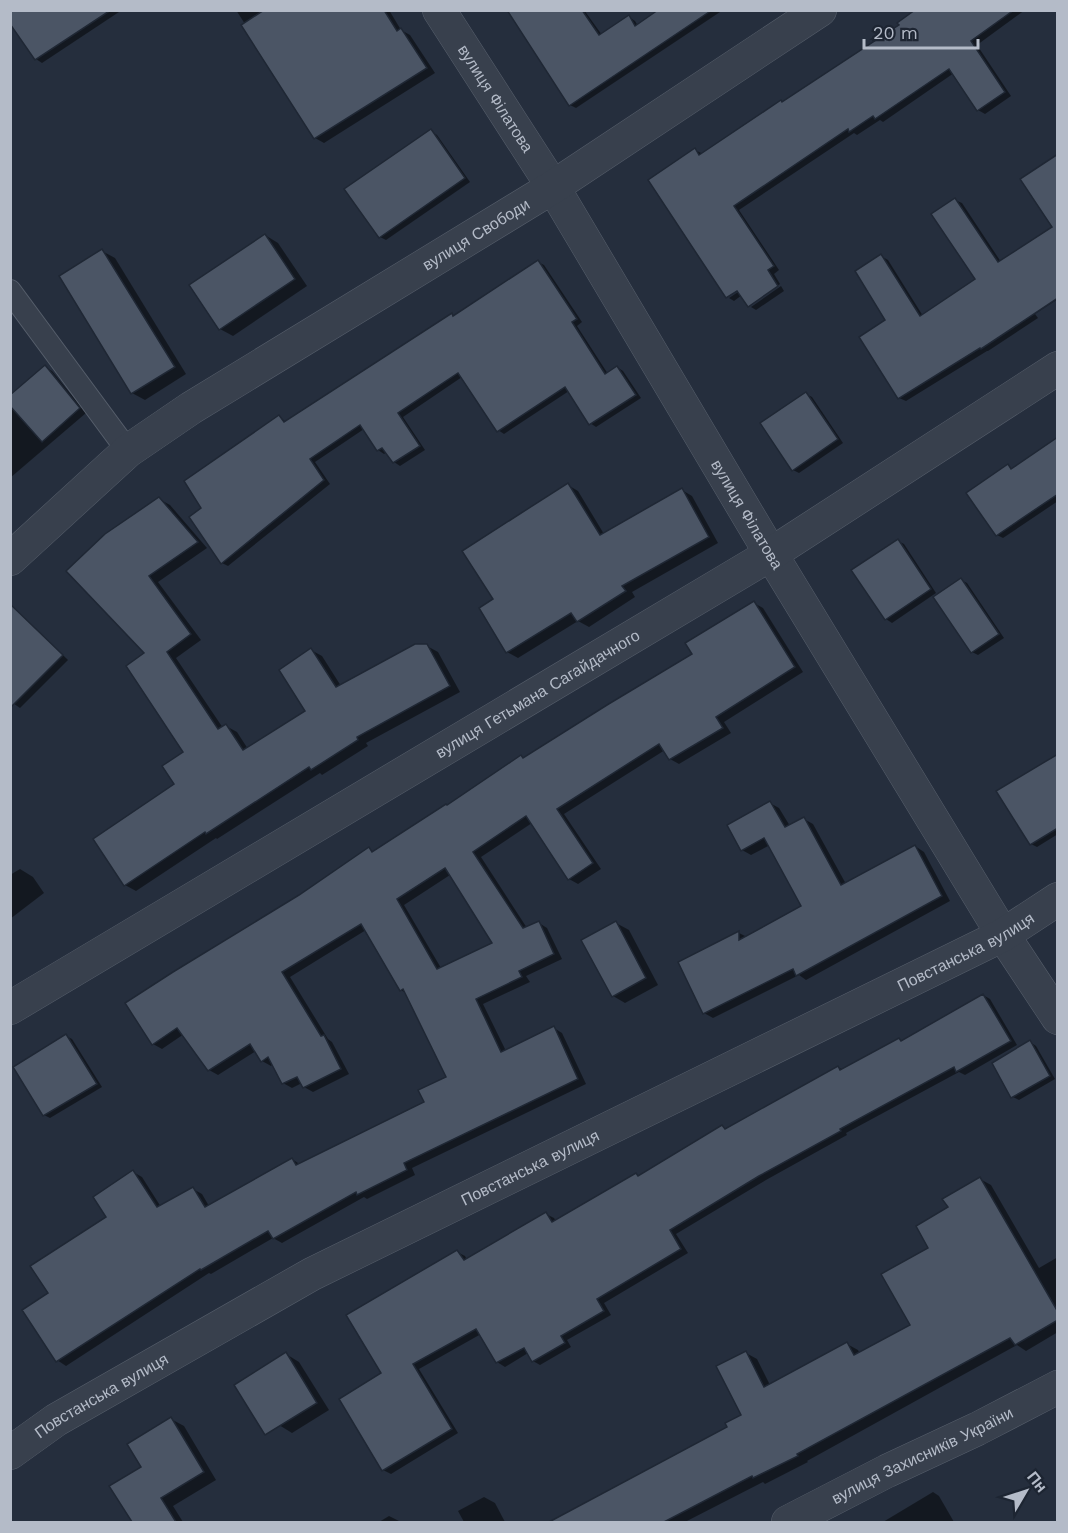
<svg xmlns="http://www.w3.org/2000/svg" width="1068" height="1533" font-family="'Work Sans',sans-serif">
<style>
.shadow{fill:#0007;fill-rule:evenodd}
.building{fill:#4b5565;stroke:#1f2734;stroke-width:1.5;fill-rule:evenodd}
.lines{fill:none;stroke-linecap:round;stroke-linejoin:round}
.lane-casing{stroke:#565e6b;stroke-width:24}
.street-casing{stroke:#565e6b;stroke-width:34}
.lane{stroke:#38404d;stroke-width:22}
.street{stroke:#38404d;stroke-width:33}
.labels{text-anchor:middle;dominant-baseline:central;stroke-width:4.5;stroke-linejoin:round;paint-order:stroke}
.street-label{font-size:16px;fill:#b4bbc8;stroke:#1d2532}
</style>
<rect width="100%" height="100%" fill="#252e3d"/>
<g class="shadow">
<polygon points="10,10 122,10 42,63 36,59"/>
<polygon points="236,10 389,10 401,30 410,35 435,73 324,143 315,138 243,26 245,24"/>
<polygon points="509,10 584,10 602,35 629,17 635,21 638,26 661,10 723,10 576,108 570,105"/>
<polygon points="917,10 1025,10 977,45 1011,96 985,114 978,110 954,73 883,122 880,120 857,135 854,133 739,210 779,270 774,274 780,284 750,304 750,307 742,295 734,301 729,298 744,288 728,295 727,297 695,150 703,154 784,103 901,26"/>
<polygon points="431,131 437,135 470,182 386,240 380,237"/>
<polygon points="1058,170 1058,299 1035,314 1038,318 988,351 987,351 906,401 899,398 887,321 881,256 888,260 923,316 977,279 955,200 962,203 1001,262 1054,228"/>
<polygon points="265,235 278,243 307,286 233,336 220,329"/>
<polygon points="102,251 115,258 186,374 145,400 132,393"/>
<polygon points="538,262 544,265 582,322 577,326 608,374 617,367 623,371 641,398 596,427 590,423 569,391 504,434 498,430 462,377 403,417 425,450 400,466 394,462 387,452 384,454 378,450 364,429 315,462 330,484 228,566 222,563 203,509 280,417 287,423 452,315 454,317"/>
<polygon points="781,286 784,291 756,310 751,307"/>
<polygon points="45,367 52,371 86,413 10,478 10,397"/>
<polygon points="806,394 812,397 843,443 799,473 793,470"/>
<polygon points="1058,439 1058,501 1003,538 997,535 1008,466 1014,470"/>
<polygon points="568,485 578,491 604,534 682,490 692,496 718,543 632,592 635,597 589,627 578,621 518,658 507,652 495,600"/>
<polygon points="159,499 170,505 207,548 158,582 201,640 176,658 223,728 226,726 237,732 248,749 307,711 311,650 322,656 341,686 427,646 438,652 460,692 366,743 368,746 322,775 320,773 217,839 216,838 136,891 125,885 176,785 185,752 146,653 68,571"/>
<polygon points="898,541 904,544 936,593 892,623 886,619"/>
<polygon points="961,580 967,583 1004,638 978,655 972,652"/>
<path d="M754,603l9,5 40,64 -79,50 7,11 -52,31 -9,-5 -5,-9 -101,64 37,55 -23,15 -9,-5 -37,-56 -51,34 46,71 12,-5 8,5 15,31 -36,17 4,6 -47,22 23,47 48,-23 8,5 24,51 -174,84 3,7 -48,24 -3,-2 -82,46 -9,-5 -62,36 -2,-1 -143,93 -9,-6 -7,-67 58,-75 25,-46 9,5 19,30 32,-18 9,5 7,12 83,-47 9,6 125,-63 22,-25 -41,-83 -6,-4 -35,-60 -76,47 38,62 4,3 17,32 -36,18 -9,-5 -2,-4 -10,5 -9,-5 -10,-19 -2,2 -9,-5 -6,-10 -38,24 -9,-5 -25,-36 -22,15 -9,-5 147,-148 69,-47 5,3 320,-198zM450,875l44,69 -53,24 -37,-63z"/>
<polygon points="23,618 29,622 68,660 20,708 10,701"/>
<polygon points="1057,763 1058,834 1037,847 1031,844"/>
<polygon points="770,803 779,808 790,826 804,819 813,824 846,884 915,846 924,852 950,901 806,980 799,975 713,1018 704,1013 739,933 747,937 804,907 770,845 751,855 742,850"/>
<polygon points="20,869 33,877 44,893 10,919 10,875"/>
<polygon points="616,923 629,930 658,985 625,1003 613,996"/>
<polygon points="983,995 990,999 1017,1045 965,1075 959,1072 846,1133 847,1135 766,1180 676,1234 688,1253 604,1303 611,1315 567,1340 571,1347 540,1365 533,1361 528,1353 505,1367 497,1362 481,1334 419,1369 458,1433 391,1474 383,1470 383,1374 457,1252 465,1256 467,1260 546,1214 554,1218 556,1221 636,1174 640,1177 722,1127 727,1130 838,1067 843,1070 899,1040 903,1042"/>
<polygon points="66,1036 72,1039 102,1087 50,1118 44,1115"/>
<polygon points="1030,1042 1036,1046 1055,1079 1019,1100 1013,1097"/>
<polygon points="980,1179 991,1185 1039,1268 1058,1257 1058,1332 1026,1351 1017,1345 807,1461 808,1462 765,1484 763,1482 685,1522 552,1522 729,1427 743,1416 746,1353 757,1359 770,1385 847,1344 858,1350 860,1354 912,1326 930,1248 950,1208"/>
<polygon points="286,1354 299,1362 329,1410 292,1433 279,1425"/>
<polygon points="171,1419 184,1426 216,1480 173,1506 183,1522 134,1522 111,1487 143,1467"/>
<polygon points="933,1492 939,1496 954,1522 883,1522"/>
<polygon points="484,1497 495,1503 505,1522 464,1522 458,1511"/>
<polygon points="389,1516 401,1522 379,1522"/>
</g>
<g class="building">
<polygon points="10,10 111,10 35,60 10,24"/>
<polygon points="264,10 384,10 397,31 401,28 427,68 314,139 241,25"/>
<polygon points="507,10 582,10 599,35 629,15 635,26 658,10 712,10 569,106"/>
<polygon points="915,10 1014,10 971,41 1005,92 977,111 949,69 875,119 873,116 849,132 848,129 734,206 774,266 768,270 778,286 748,307 737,291 726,298 648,180 695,148 699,155 781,100 782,102 899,25 897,23"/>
<polygon points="431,129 465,178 379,238 344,189"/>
<polygon points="1058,154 1058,298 981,349 980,348 898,399 859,337 885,320 855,271 881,254 920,316 975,279 931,214 955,198 998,262 1052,227 1020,179"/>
<polygon points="265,234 295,279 219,330 189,285"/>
<polygon points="102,249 175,367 131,394 59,276"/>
<polygon points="538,260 577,319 572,322 605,374 617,366 636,395 589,425 565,387 497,432 458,373 398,413 420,446 393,463 382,448 377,451 360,425 310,459 324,480 221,564 189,517 201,508 184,481 279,415 284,422 452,313 453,316"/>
<polygon points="45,365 80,408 42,442 10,406 10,395"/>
<polygon points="806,392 838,439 792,471 760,423"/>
<polygon points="1058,437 1058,494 996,536 966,493 1008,464 1011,469"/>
<polygon points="568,483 600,535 682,488 709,537 622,586 626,591 577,622 571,613 506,653 479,608 493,599 462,551"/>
<polygon points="159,497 198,542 149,576 191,634 167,652 218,729 226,724 243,750 305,711 279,670 311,648 336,687 415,644 427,644 450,686 357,737 358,740 311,770 309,767 206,834 205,832 124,886 93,839 174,784 162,766 183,752 126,666 144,653 66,571 105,534"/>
<polygon points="898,539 931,589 885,620 851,570"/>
<polygon points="961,578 999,634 971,653 933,597"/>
<path d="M754,601l41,66 -79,50 7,11 -54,32 -10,-16 -102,65 36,54 -25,17 -42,-64 -53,36 50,76 16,-7 15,33 -35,17 3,6 -46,22 25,53 53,-26 24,53 -174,84 3,7 -50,25 -1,-3 -83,47 -5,-8 -67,39 -1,-1 -144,93 -34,-52 26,-17 -18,-27 76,-49 -13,-20 40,-27 24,37 36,-20 12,20 87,-49 4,7 128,-63 -6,-12 28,-13 -43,-88 -3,2 -39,-67 -79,48 39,64 3,-1 17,34 -38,19 -6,-11 -15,7 -14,-27 -7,5 -11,-18 -42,27 -31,-43 -25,17 -27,-42 48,-31 126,-77 70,-48 3,5 74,-48 1,1 74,-50 2,3 84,-53 85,-51 -7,-11zM445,868l47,75 -55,26 -40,-70z"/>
<polygon points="10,604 63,655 10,708"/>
<polygon points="1058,754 1058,828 1030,845 996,791"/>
<polygon points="770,801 785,827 804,817 841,885 915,845 942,896 796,976 793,969 703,1014 678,962 739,931 739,940 801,906 764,838 741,851 727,825"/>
<polygon points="616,921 646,978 612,997 581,940"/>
<polygon points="983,994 1011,1041 956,1072 954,1067 840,1129 841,1131 759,1176 670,1230 681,1249 597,1299 604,1311 561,1336 565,1343 532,1362 524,1348 496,1363 476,1329 413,1364 452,1429 382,1471 339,1399 381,1373 346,1315 457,1250 464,1260 546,1212 552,1222 636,1173 638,1176 722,1125 725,1129 838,1066 840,1070 899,1038 901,1041"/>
<polygon points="66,1034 97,1084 43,1116 13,1067"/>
<polygon points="1030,1040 1050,1076 1011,1098 992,1063"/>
<polygon points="980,1177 1058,1312 1058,1320 1015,1345 1010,1338 797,1454 798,1456 753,1478 752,1476 664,1522 549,1522 727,1427 725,1423 741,1415 716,1366 746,1351 764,1387 847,1342 854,1355 910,1325 881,1274 928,1248 916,1226 948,1207 942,1199"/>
<polygon points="286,1352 317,1403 265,1435 234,1385"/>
<polygon points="171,1417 204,1472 161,1498 176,1522 132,1522 109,1486 141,1467 127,1444"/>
</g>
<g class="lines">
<defs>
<polyline id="lane" points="10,291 128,451"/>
<g id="street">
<path id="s1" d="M439,10l114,177 218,367 232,381 55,83"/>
<path id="s2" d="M10,559l118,-108 63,-43 362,-221 267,-177"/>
<path id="s3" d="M10,1008l761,-454 287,-186"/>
<path id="s4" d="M10,1453l46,-33 256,-146 691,-339 55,-36"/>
<path id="s5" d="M788,1522l99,-51 90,-42 81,-42"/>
</g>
</defs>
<use href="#lane" class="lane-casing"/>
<use href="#street" class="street-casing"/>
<use href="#lane" class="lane"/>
<use href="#street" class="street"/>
</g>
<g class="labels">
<g class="street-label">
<text stroke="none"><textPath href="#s1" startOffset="105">вулиця Філатова</textPath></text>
<text stroke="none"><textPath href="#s2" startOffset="570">вулиця Свободи</textPath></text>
<text stroke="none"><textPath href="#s1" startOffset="591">вулиця Філатова</textPath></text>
<text stroke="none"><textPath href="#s3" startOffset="614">вулиця Гетьмана Сагайдачного</textPath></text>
<text stroke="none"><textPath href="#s4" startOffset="1080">Повстанська вулиця</textPath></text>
<text stroke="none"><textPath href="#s4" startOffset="594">Повстанська вулиця</textPath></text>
<text stroke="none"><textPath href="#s4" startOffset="108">Повстанська вулиця</textPath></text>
<text stroke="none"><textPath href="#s5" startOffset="150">вулиця Захисників України</textPath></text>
</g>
</g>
<rect width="1068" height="1533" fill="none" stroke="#b4bbc8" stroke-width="24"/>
<g transform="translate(1026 1491) rotate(51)" stroke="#1d2532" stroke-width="4.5" paint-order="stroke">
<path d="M0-4.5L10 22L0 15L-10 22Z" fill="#b4bbc8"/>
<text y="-9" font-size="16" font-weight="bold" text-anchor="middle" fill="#b4bbc8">Пн</text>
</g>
<path d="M864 39v9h114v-9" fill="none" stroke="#b4bbc8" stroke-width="3"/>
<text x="873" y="39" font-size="18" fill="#b4bbc8" stroke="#1d2532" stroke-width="4.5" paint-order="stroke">20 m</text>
</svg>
